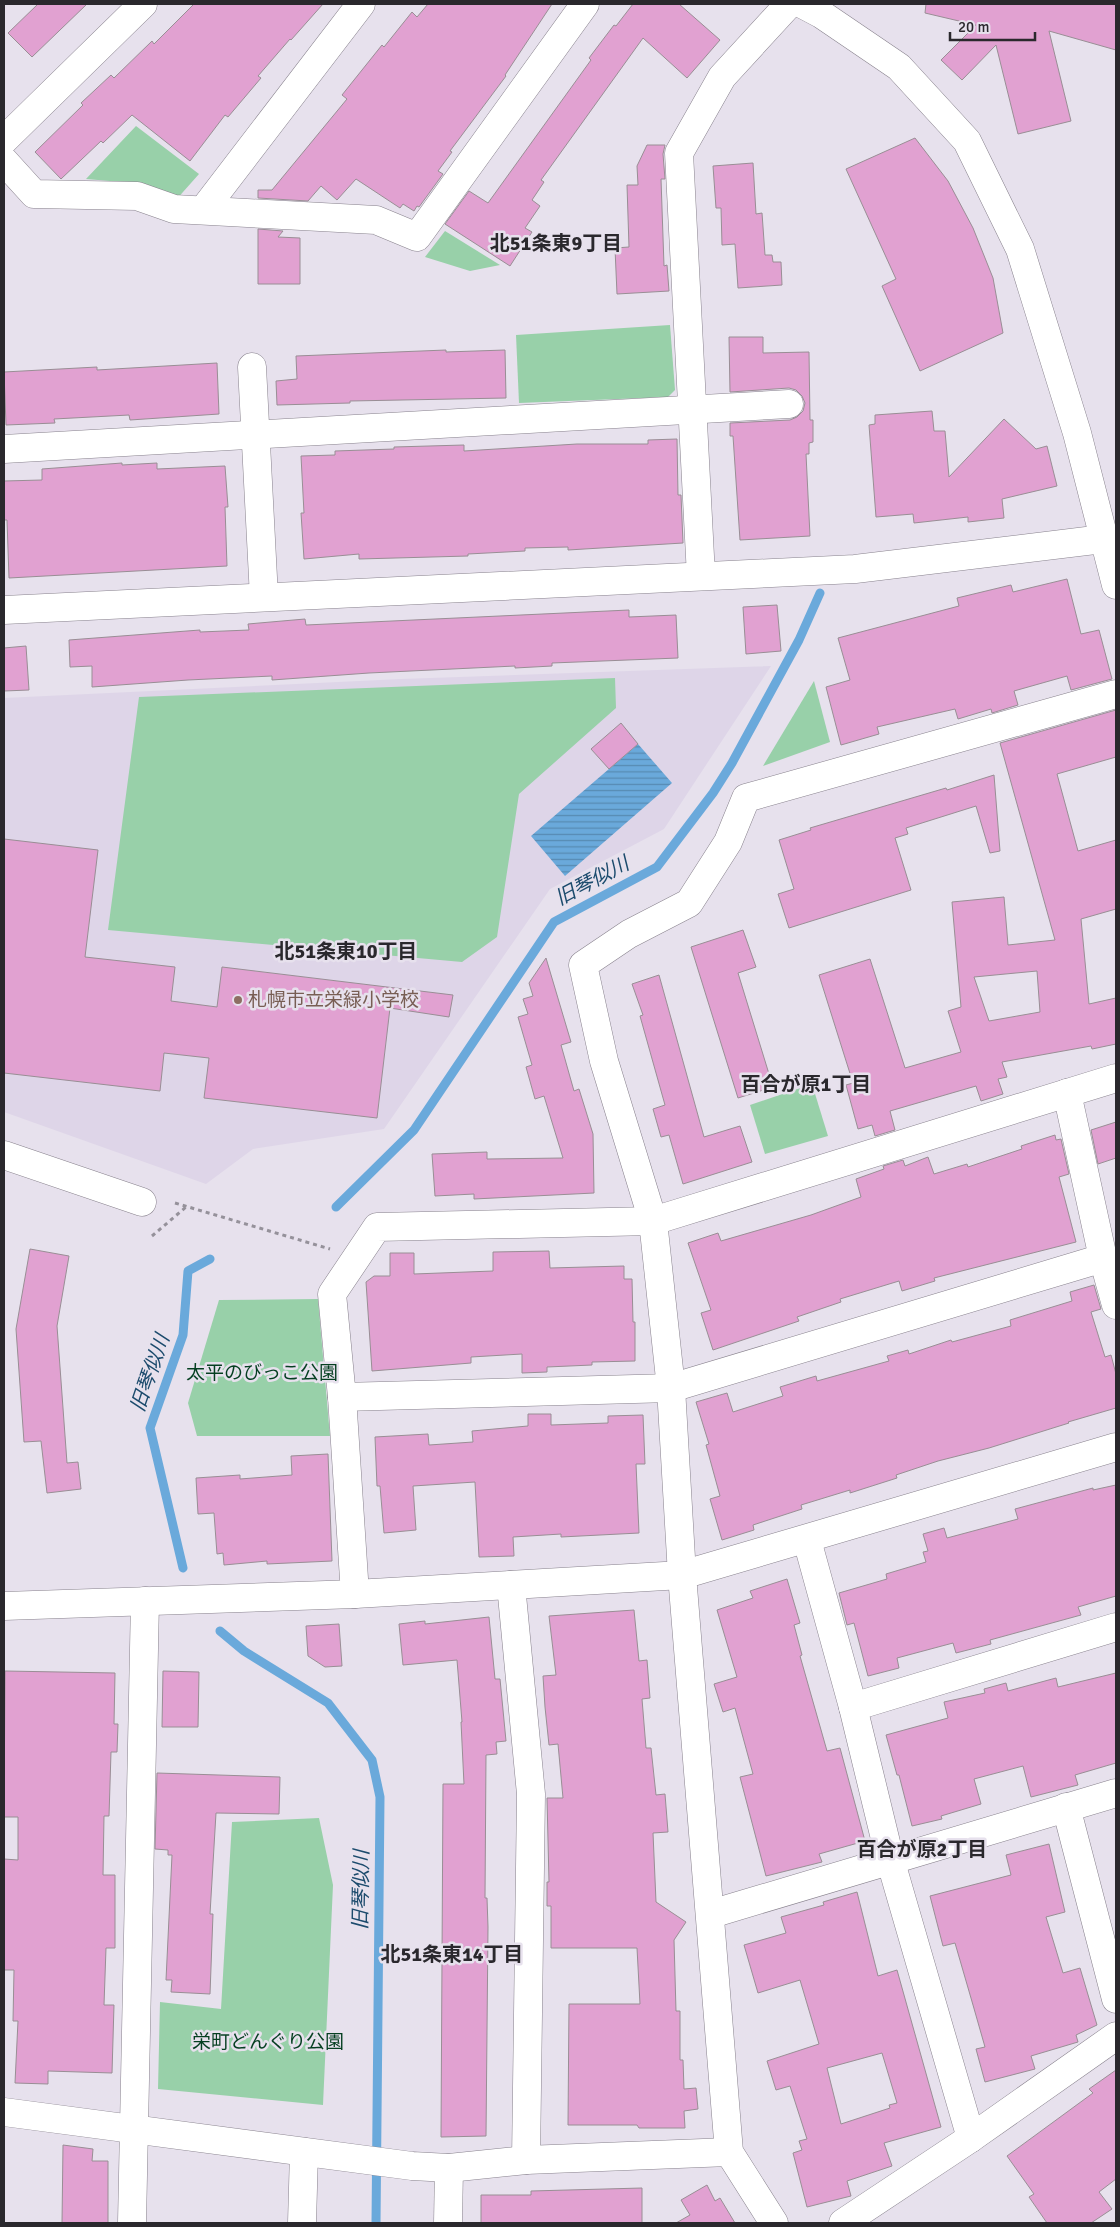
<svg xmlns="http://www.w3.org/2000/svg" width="1120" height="2227" font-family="Signika,'Noto Sans JP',sans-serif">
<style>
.built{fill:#ded5e8}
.park{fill:#98d0a9}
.water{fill:url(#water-rules)}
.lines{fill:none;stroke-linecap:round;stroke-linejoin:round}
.stream{stroke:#6aa9db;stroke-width:9}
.building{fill:#e1a1d1;stroke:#998e95;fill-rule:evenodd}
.minor-casing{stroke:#88828d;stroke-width:29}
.path{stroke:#95919a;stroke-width:3;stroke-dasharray:4 4;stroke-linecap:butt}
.minor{stroke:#fff;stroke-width:28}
.education-dot{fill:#8d6e63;stroke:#e7e1ed;stroke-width:2}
.labels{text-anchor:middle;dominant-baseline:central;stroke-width:5;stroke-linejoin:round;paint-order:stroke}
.education-label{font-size:19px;fill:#785e54;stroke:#e7e1ed;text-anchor:start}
.park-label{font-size:19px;fill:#053f21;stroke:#e7e1ed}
.neighbourhood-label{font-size:20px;font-weight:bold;fill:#2a282d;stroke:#e7e1ed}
.water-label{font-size:20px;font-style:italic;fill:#1c4b6d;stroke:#e7e1ed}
</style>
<defs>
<pattern id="water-rules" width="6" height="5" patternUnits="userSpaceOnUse" patternTransform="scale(1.25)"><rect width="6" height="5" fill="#6aa9db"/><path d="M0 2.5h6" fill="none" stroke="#578ab2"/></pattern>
</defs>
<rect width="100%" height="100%" fill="#e7e1ed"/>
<polygon class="built" points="771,666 664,829 550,889 384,1129 253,1149 206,1184 4,1112 4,698 401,679"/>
<g class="park">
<polygon points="136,126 199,174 175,201 134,183 86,179"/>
<polygon points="445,231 500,265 470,271 425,257"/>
<polygon points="670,325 675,390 668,397 519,403 516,335"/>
<polygon points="615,678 616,708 519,794 497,937 462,962 108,930 139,697"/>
<polygon points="814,681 830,742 763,766"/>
<polygon points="812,1084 828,1136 765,1154 750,1105"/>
<polygon points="318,1299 330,1436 197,1436 188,1403 219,1300"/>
<polygon points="319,1818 333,1885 323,2105 158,2089 160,2002 221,2009 232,1822"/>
</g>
<polygon class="water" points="638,744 672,783 565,876 531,836"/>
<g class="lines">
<g class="stream">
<polyline points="336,1207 414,1130 554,922 657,867 713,793 732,763 799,640 820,593"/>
<polyline points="183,1568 150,1428 183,1335 188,1271 210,1259"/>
<polyline points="220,1631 244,1651 328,1703 372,1760 380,1797 376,2223"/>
</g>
</g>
<g class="building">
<polygon points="38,4 87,4 32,57 8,33"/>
<polygon points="194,4 323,4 291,40 290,39 258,76 261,78 228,117 225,115 190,161 132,115 103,143 101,141 61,179 35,152 83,105 81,103 111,75 114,78 152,41 154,44"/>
<polygon points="428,4 552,4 505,75 506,76 450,151 452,152 438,171 443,174 419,207 417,206 414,211 403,204 400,208 356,179 337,200 321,186 308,201 258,198 258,190 272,190 347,99 342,95 382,45 384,47 412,12 417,17"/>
<polygon points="633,4 679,4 720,40 687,78 643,38 541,180 544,182 532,200 540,206 525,228 532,232 510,266 445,224 469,191 488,203 591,60 589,58 614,25 616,26"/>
<polygon points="926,4 1116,4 1116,50 1049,31 1071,121 1018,134 996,45 962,80 941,60 976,25 925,13"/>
<polygon points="915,138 948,181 973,228 993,278 1003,333 920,371 882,286 896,279 846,169"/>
<polygon points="647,145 665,145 663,154 665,179 661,179 664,266 667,265 669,291 617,294 615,248 629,247 627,185 638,185 637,166"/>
<polygon points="753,163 756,214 762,213 765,255 772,255 773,262 781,262 782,285 738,288 735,244 722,245 721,208 716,208 713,166"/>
<polygon points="258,229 283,231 278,237 300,238 300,284 258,284"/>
<polygon points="729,337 763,337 763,353 809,352 810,420 813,420 813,442 809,443 809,454 806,454 810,536 740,540 733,436 730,436 730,423 790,420 797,417 803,411 805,403 802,396 796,390 789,388 730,392"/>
<polygon points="446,350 446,352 505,350 506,398 350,401 350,403 277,405 276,381 297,379 296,356"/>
<polygon points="217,363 219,414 130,420 129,415 54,419 55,423 6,425 4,372 97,367 97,370"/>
<polygon points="932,411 934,431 945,431 949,477 1004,419 1036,449 1047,446 1057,486 1002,499 1004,518 968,522 968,517 914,523 913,514 876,517 869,425 875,424 875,415"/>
<polygon points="677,439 678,495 681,495 683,543 568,550 568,547 525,548 525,551 468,554 468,556 359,559 359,554 304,559 301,513 304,513 301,456 335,455 335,451 394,449 394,447 464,445 464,451 577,444 648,444 648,440"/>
<polygon points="122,463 122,465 157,463 157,469 225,466 228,507 225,507 227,566 9,578 7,520 4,520 4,481 42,480 42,469"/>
<polygon points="1067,579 1081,634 1099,630 1112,679 1071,690 1067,676 1014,691 1018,705 992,713 991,709 958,719 955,709 877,727 879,734 841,745 826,687 850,680 838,638 959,606 957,598 1011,585 1013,592"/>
<polygon points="777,605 781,651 746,654 743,607"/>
<polygon points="629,610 629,617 676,615 678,658 552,663 552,666 515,668 515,666 369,673 272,680 272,676 188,680 92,687 92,666 70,667 69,640 200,630 200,632 249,630 248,624 305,619 306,625"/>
<polygon points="26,646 29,690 4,691 4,648"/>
<path d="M1116,710v47l-59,17 21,77 38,-11v69l-35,10 8,85 27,-6v46l-24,5 -1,-3 -89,16 5,15 -9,2 5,15 -22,7 -5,-15 -86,25 5,19 -20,6 -3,-11 -14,4 -12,-44 7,-2 -34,-108 51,-16 35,109 56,-16 -13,-41 13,-4 -9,-105 52,-5 4,48 47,-5 -55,-197zM1037,971l3,41 -51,9 -15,-44z"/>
<polygon points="621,723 638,744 609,769 591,749"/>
<polygon points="994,775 1000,851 990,853 976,806 906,828 908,834 895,838 911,890 789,928 778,894 794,889 779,840 811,830 810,828 946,788 947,790"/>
<polygon points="4,839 98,850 85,957 175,967 171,1001 217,1007 222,967 453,995 449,1017 390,1008 377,1118 204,1098 209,1058 164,1053 160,1091 4,1073"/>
<polygon points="743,930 756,967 738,973 773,1087 738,1098 691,947"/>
<polygon points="546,958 571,1042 561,1045 574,1091 579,1089 593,1134 594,1193 474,1199 474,1194 435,1196 432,1154 487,1152 487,1159 563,1158 544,1096 535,1099 526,1067 532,1065 518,1017 528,1014 523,999 533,996 529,983"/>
<polygon points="659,975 704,1137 740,1126 752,1162 683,1184 669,1135 661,1137 653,1109 665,1105 640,1016 643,1015 632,984"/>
<polygon points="1116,1122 1116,1158 1098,1164 1091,1130"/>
<polygon points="1055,1135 1056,1140 1061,1139 1069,1174 1059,1177 1076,1242 934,1278 935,1281 902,1291 899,1281 840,1299 841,1302 797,1317 799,1321 713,1350 701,1313 711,1310 688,1243 718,1233 721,1241 811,1215 861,1197 856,1179 884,1169 883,1166 903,1160 905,1166 928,1157 934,1174 967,1164 968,1167 1022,1149 1021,1146"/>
<polygon points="30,1249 69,1256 57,1326 67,1463 78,1462 81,1489 47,1493 41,1441 24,1442 16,1329"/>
<polygon points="549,1251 550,1268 624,1266 624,1279 632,1279 633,1322 635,1322 635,1361 592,1362 592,1365 547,1367 547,1372 522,1373 522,1354 471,1357 471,1363 372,1371 366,1282 374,1276 390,1276 390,1253 414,1253 414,1274 493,1271 493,1252"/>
<polygon points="1094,1285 1101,1309 1091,1312 1105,1357 1111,1355 1116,1374 1116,1408 1068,1422 1069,1423 989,1448 938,1461 896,1475 897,1478 850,1493 850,1490 801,1505 802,1509 753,1525 754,1530 722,1540 710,1499 720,1496 706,1445 709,1444 696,1402 727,1393 733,1412 783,1396 780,1387 816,1376 817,1381 889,1361 887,1356 908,1350 909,1354 951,1340 952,1342 1011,1326 1010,1320 1072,1301 1070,1292"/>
<polygon points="528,1414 551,1414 551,1425 608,1423 608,1416 643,1415 645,1464 636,1464 639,1533 561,1537 561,1534 513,1537 514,1556 479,1557 475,1482 413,1486 416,1530 384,1533 380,1486 377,1486 375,1437 428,1434 429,1445 473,1442 472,1431 528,1426"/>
<polygon points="328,1454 332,1561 267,1564 267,1561 224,1565 223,1553 217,1554 214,1513 198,1514 196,1478 240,1475 240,1479 292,1475 291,1456"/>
<polygon points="1116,1485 1116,1596 1078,1607 1081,1615 990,1640 991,1644 956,1653 953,1643 897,1658 899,1668 868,1676 854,1623 847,1625 839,1593 887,1579 886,1574 926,1562 923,1552 928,1551 923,1534 944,1528 947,1538 1018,1519 1015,1509 1093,1488 1093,1490"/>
<polygon points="787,1579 800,1623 794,1625 802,1655 800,1656 827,1751 840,1748 865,1841 819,1854 822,1862 766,1876 740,1777 753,1774 735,1708 723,1712 714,1684 737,1677 717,1610 753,1598 750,1591"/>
<polygon points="634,1610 639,1661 647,1660 650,1698 642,1699 646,1748 651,1748 656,1795 665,1794 668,1832 653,1833 656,1902 686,1922 674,1940 676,2011 680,2011 680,2060 683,2060 684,2089 696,2088 698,2109 684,2111 685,2128 639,2128 637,2125 568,2125 569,2004 640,2004 637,1948 551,1948 551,1906 547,1906 547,1882 549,1882 547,1798 563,1798 558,1744 549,1745 545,1707 543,1676 556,1675 549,1616"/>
<polygon points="489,1617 495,1679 500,1679 506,1741 496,1742 497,1754 486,1755 485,1898 487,1898 488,1927 486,2136 441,2137 443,1784 464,1784 461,1722 462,1722 457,1660 403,1665 399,1624 425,1621 425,1624"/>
<polygon points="339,1624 342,1666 325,1667 308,1656 306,1626"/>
<polygon points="5,1671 115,1673 114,1724 118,1724 117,1752 111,1752 109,1816 104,1816 103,1875 115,1875 115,1948 106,1948 104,2005 114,2005 112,2073 48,2071 48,2084 15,2083 18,2021 13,2021 14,1970 4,1970 4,1859 18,1860 18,1817 4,1817"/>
<polygon points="163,1671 199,1672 198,1727 162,1727"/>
<polygon points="1116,1673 1116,1763 1075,1775 1078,1785 1031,1797 1023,1766 974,1779 981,1804 941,1816 942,1819 912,1826 899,1775 897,1775 886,1735 948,1718 944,1702 985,1693 984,1689 1006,1683 1008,1691 1056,1678 1058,1687"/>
<polygon points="157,1773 280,1777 279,1814 216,1813 210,1914 213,1914 210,1994 171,1992 172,1980 166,1980 172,1855 168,1855 168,1850 155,1849"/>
<polygon points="1049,1844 1065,1912 1046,1917 1063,1973 1080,1968 1097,2025 1076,2035 1078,2042 1031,2056 1035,2069 985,2082 976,2049 985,2047 973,2005 955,1943 943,1946 930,1896 1011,1875 1006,1855"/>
<path d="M857,1892l21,84 19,-6 44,157 -57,16 8,23 -45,15 4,15 -44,11 -14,-54 9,-3 -3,-9 8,-2 -17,-53 -14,4 -9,-29 52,-17 -19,-64 -42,13 -14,-48 42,-12 -5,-16 43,-12 -1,-3zM882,2053l15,50 -8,2 1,3 -49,16 -14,-56z"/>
<polygon points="1116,2070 1116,2179 1099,2192 1112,2209 1091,2223 1047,2223 1029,2197 1034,2194 1007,2156 1093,2093 1089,2089"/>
<polygon points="63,2145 93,2149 92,2161 108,2161 108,2223 62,2223"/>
<polygon points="707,2185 715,2201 720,2198 735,2223 676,2223 690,2215 681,2200"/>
<polygon points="642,2188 642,2223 481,2223 481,2195 531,2195 531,2191"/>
</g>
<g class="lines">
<defs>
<g id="minor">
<polyline points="802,4 821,14 899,67 967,141 1020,249 1077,433 1116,585"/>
<polyline points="4,140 143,4"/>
<polyline points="4,161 34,194 137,196 174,209 376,220 417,237 585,4"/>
<polyline points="204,209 361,4"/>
<polyline points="252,367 264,597"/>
<polyline points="4,449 789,404"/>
<polyline points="701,576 679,153 722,77 789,4"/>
<polyline points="4,610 855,569 1103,539"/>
<polyline points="1067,1093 1103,1258 1116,1305"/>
<polyline points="4,1155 142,1202"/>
<polyline points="342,1397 671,1388 1103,1258"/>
<polyline points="807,1540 853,1707 890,1859 971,2138"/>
<polyline points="511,1585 531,1794 526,2160"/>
<polyline points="355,1594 342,1397 332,1294 377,1227 653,1221 1116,1078"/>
<polyline points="4,1606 355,1594 682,1575 1116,1447"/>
<polyline points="853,1707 1116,1627"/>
<polyline points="1066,1807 1116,1999"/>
<polyline points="711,1914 1116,1793"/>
<polyline points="4,2112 412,2166 449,2168 526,2160 729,2152"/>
<polyline points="132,2223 145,1601"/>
<polyline points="302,2223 304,2152"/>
<polyline points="448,2223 449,2168"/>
<polyline points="774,2223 729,2152 682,1575 671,1388 653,1221 604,1061 583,965 629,934 689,903 728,842 746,798 1116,694"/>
<polyline points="843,2223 971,2138 1116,2036"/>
</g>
</defs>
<use href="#minor" class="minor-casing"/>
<g class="path">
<polyline points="175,1203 330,1249"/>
<polyline points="152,1236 186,1207"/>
</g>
<use href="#minor" class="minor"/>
</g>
<circle class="education-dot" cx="238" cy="1000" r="5"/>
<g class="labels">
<g class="education-label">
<text x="248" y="1000">札幌市立栄緑小学校</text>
</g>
<g class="park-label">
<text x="262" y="1373">太平のびっこ公園</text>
<text x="268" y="2042">栄町どんぐり公園</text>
</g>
<g class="neighbourhood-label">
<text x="556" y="243">北51条東9丁目</text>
<text x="346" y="951">北51条東10丁目</text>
<text x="806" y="1084">百合が原1丁目</text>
<text x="922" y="1849">百合が原2丁目</text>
<text x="452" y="1954">北51条東14丁目</text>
</g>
<g class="water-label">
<text transform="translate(592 881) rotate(-28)">旧琴似川</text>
<text transform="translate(150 1373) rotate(-71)">旧琴似川</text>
<text transform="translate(361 1890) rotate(-89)">旧琴似川</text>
</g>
</g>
<rect width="1120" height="2227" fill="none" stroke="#2a282d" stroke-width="10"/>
<path d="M950 32v8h85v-8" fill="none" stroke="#2a282d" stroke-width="2.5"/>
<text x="958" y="32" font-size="15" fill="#2a282d" stroke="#e7e1ed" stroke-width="4" paint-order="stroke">20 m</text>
</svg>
